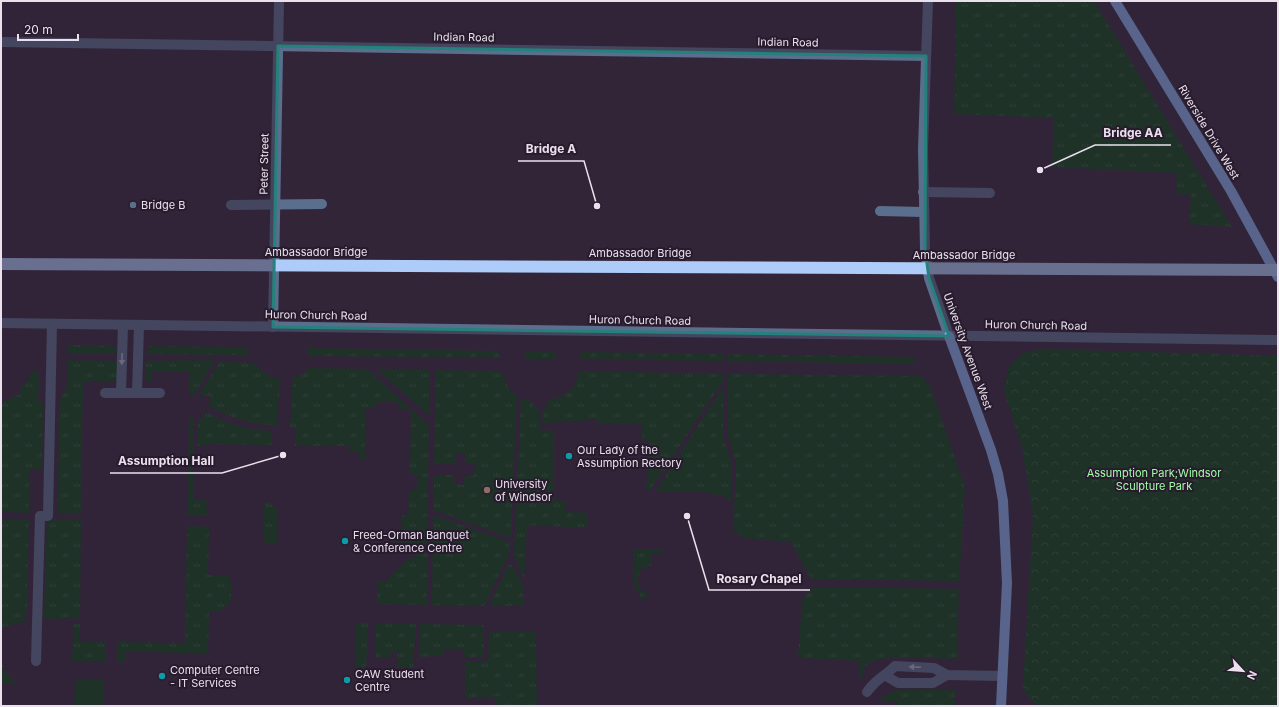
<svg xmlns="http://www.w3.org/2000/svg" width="1279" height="707" font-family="Inter,sans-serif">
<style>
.grass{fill:url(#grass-tufts)}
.forest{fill:url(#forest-crowns)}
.garden{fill:#084314}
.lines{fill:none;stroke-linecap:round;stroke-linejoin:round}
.minor{stroke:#5a6f8d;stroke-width:10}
.major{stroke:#87b1f0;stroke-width:10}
.highway-bridge{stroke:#adccf9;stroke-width:12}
.oneway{fill:#b8b9cb}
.marked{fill:none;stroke:#25817b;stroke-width:3;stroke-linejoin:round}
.service-dot{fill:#5c6f8a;stroke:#281b2d;stroke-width:1.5}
.culture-dot{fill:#0f9aa8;stroke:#281b2d;stroke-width:1.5}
.education-dot{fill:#8d6e63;stroke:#281b2d;stroke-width:1.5}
.labels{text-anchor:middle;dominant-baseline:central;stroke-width:4;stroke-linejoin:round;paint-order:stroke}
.street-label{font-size:11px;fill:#eae1ed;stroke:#281b2d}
.poi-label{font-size:11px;fill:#eae1ed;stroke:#281b2d;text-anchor:start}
.park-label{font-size:11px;fill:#9ffea6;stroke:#281b2d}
.leader{fill:none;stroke:#eae1ed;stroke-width:1.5}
.callout-dot{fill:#eae1ed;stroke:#281b2d;stroke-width:1.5}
.callout-label{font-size:12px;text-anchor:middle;font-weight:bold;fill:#eae1ed;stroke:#281b2d;stroke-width:4;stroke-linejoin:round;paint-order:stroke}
</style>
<defs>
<pattern id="grass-tufts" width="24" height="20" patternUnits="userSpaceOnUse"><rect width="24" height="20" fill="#084314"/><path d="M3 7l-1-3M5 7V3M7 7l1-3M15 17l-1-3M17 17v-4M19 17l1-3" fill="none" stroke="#2c5e36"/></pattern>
<pattern id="forest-crowns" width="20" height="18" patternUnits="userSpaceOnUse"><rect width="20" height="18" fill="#084314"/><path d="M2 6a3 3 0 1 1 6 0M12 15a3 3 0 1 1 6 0" fill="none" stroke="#2c5e36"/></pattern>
</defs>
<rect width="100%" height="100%" fill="#322538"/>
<g class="grass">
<polygon points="956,1 1094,1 1232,227 1189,224 1191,195 1176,194 1177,173 1052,167 1054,118 954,114"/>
<polygon points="67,345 114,346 118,354 67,353"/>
<polygon points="150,346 247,347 247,355 145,354"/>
<polygon points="308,348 498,351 500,358 308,356"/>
<polygon points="525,351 555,352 556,359 525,359"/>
<polygon points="582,352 724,354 724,361 580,359"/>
<polygon points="727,354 914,357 916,364 727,361"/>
<polygon points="68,360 118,361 117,381 83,381 81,513 58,513 59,402 68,383"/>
<polygon points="215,360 194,395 189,395 190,372 151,372 151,381 145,381 145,361"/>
<path d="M219,362l36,1c7,9 13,14 25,16l-3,46c-25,0 -45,-7 -67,-18v-11l-11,-1z"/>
<polygon points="309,368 367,369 429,425 427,544 392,542 390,540 402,529 402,515 408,515 409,492 417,488 418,477 410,472 411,409 399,409 398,402 377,402 376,408 365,408 365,459 360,459 360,451 349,451 349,446 295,446 295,428 290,427 293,377 303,374"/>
<polygon points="377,369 430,370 429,415 376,369"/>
<polygon points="37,370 39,381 38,401 43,401 42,469 29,469 29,513 1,512 1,403 20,394 19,390 28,380 32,371"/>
<polygon points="436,370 501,371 509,389 517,396 511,535 508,537 434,510 434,475 454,475 454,484 464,485 465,476 474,476 475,464 465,464 465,454 455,454 455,464 434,464"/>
<path d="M578,371l145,3v7l-74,111h-3l4,-51 -8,-1v-16l-45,-1v-4h-13v2h-30v2h-12l1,-16h4v-6c14,-3 33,-12 31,-30z"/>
<polygon points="728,374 921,376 930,386 965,487 959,581 811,579 791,542 744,538 733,530 736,463 728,436"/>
<path d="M723,387v50l9,26 -1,38c-18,-14 -54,-9 -76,-9z"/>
<polygon points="521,398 533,402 533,407 539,407 539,430 554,431 553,500 566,501 566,512 588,513 588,528 527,525 524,580 514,554"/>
<path d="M206,412c21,12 41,18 66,19v14l-65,-1v2h-10l1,-27h4z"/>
<polygon points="189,418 194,418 193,499 206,499 207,515 188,515"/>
<polygon points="264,503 270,503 278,511 277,543 266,543 264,539"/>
<polygon points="433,515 504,540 509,543 510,552 484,606 432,605"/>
<polygon points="47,519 81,520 80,618 44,619"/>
<polygon points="1,520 29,520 27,605 25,621 1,628"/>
<path d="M187,526l22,1 -1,48h18l5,5v21c-7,9 -11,10 -22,11l-1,42 -82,-3v11h-9v-20l68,1z"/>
<path d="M634,549l30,1v3h-12l-1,13 -8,1c-8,11 -8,23 7,27l-7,7 -10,-16z"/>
<polygon points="418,553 428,553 427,605 377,604 378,582 385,582 408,559 413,558"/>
<polygon points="509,564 512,565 524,587 523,606 489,606"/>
<path d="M814,587l145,2 -2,70c-19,0 -74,-5 -88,4 -5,4 -7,10 -7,17l-2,-1 -1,-18 -61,-3 4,-59z"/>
<polygon points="356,623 368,623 366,667 356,667"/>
<polygon points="376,623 416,624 413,668 397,667 397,652 391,652 391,657 375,657"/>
<polygon points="74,624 80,624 79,642 106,642 106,662 72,661"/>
<polygon points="420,624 484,625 484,657 464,657 464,649 444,649 444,655 420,657"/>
<polygon points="489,631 536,631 537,706 506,706 499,696 466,699 465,662 488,661"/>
<polygon points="1,665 3,665 4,670 15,683 1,683"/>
<polygon points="898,690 955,690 955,706 897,706 897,701 882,701 881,699 892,692"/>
</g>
<polygon class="forest" points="1042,349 1278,356 1278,706 1038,706 1029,698 1023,687 1033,516 1023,452 1004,390 1009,366 1023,353"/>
<g class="garden">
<polygon points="76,679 104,680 104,706 74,706"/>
<polygon points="499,696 506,706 498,706 492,697"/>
</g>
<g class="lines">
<g class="minor">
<polyline points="928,1 923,149 925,249 929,278 949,336"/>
<polyline points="1,42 926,56"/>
<polyline points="923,192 990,193"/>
<polyline points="231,205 322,204"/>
<polyline points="880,211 923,212"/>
<polyline points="1,323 1278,340"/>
<polyline points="273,327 279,1"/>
<polyline points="105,393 160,393"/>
<polyline points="121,393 123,325"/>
<polyline points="137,393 139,325"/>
<polyline points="36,661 40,516 48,516 52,324"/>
<polyline points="886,676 898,683 933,683 947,675"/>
<path d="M867,692c9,-13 17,-15 28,-26l39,2 13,7 55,1"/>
</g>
<g class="major">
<polyline points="1115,1 1231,191 1278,277"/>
<polyline points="949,336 991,450 998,474 1003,501 1007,583 1001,706"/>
</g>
<polyline class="highway-bridge" points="1,264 1278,270"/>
</g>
<defs><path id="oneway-solid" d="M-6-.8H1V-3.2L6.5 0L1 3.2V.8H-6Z"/></defs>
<g class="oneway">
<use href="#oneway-solid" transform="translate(122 359) rotate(91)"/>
<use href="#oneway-solid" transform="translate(915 667) rotate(-177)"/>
</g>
<path d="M0 0H1279V707H0ZM278,46l648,10 -1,193 4,29 20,58 -676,-9z" fill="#322538" fill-opacity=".55" fill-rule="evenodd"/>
<path class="marked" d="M278,46l648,10 -1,193 4,29 20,58 -676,-9z"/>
<circle class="service-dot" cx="133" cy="205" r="4"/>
<g class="culture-dot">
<circle cx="569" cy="456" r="4"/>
<circle cx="345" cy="541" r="4"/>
<circle cx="162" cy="676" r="4"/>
<circle cx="347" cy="680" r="4"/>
</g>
<circle class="education-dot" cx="487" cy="490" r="4"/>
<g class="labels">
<g class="street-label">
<text transform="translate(464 37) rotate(1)">Indian Road</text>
<text transform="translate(788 42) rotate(1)">Indian Road</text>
<text transform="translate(1209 132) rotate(59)">Riverside Drive West</text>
<text transform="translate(264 164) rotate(-89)">Peter Street</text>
<text x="316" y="252">Ambassador Bridge</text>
<text x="640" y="253">Ambassador Bridge</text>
<text x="964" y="255">Ambassador Bridge</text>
<text transform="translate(316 315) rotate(1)">Huron Church Road</text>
<text transform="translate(640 320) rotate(1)">Huron Church Road</text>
<text transform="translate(1036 325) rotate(1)">Huron Church Road</text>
<text transform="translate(968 351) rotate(70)">University Avenue West</text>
</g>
<g class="poi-label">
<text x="141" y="205">Bridge B</text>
<text x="577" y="450">Our Lady of the<tspan x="577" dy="13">Assumption Rectory</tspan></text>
<text x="495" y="484">University<tspan x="495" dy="13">of Windsor</tspan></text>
<text x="353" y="535">Freed-Orman Banquet<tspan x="353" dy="13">&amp; Conference Centre</tspan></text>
<text x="170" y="670">Computer Centre<tspan x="170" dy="13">- IT Services</tspan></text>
<text x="355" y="674">CAW Student<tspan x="355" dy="13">Centre</tspan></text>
</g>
<g class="park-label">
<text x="1154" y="473">Assumption Park;Windsor<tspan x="1154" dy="13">Sculpture Park</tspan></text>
</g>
</g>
<path class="leader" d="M1040 170L1095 145H1171M597 206L584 161H518M283 455L222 473H110M687 516L709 590H810"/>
<g class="callout-dot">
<circle cx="1040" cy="170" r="4"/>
<circle cx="597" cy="206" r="4"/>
<circle cx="283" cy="455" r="4"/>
<circle cx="687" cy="516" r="4"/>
</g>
<g class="callout-label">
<text x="1133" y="137">Bridge AA</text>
<text x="551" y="153">Bridge A</text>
<text x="166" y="465">Assumption Hall</text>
<text x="759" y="583">Rosary Chapel</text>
</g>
<rect width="1279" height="707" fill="none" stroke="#eae1ed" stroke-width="4"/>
<g transform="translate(1243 671) rotate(116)" stroke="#281b2d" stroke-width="3" paint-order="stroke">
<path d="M0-3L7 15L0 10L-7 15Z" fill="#eae1ed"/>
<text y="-6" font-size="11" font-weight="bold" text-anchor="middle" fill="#eae1ed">N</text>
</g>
<path d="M18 34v6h60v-6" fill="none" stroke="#eae1ed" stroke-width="2"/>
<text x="24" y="34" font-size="12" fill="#eae1ed" stroke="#281b2d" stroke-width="3" paint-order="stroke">20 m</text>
</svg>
